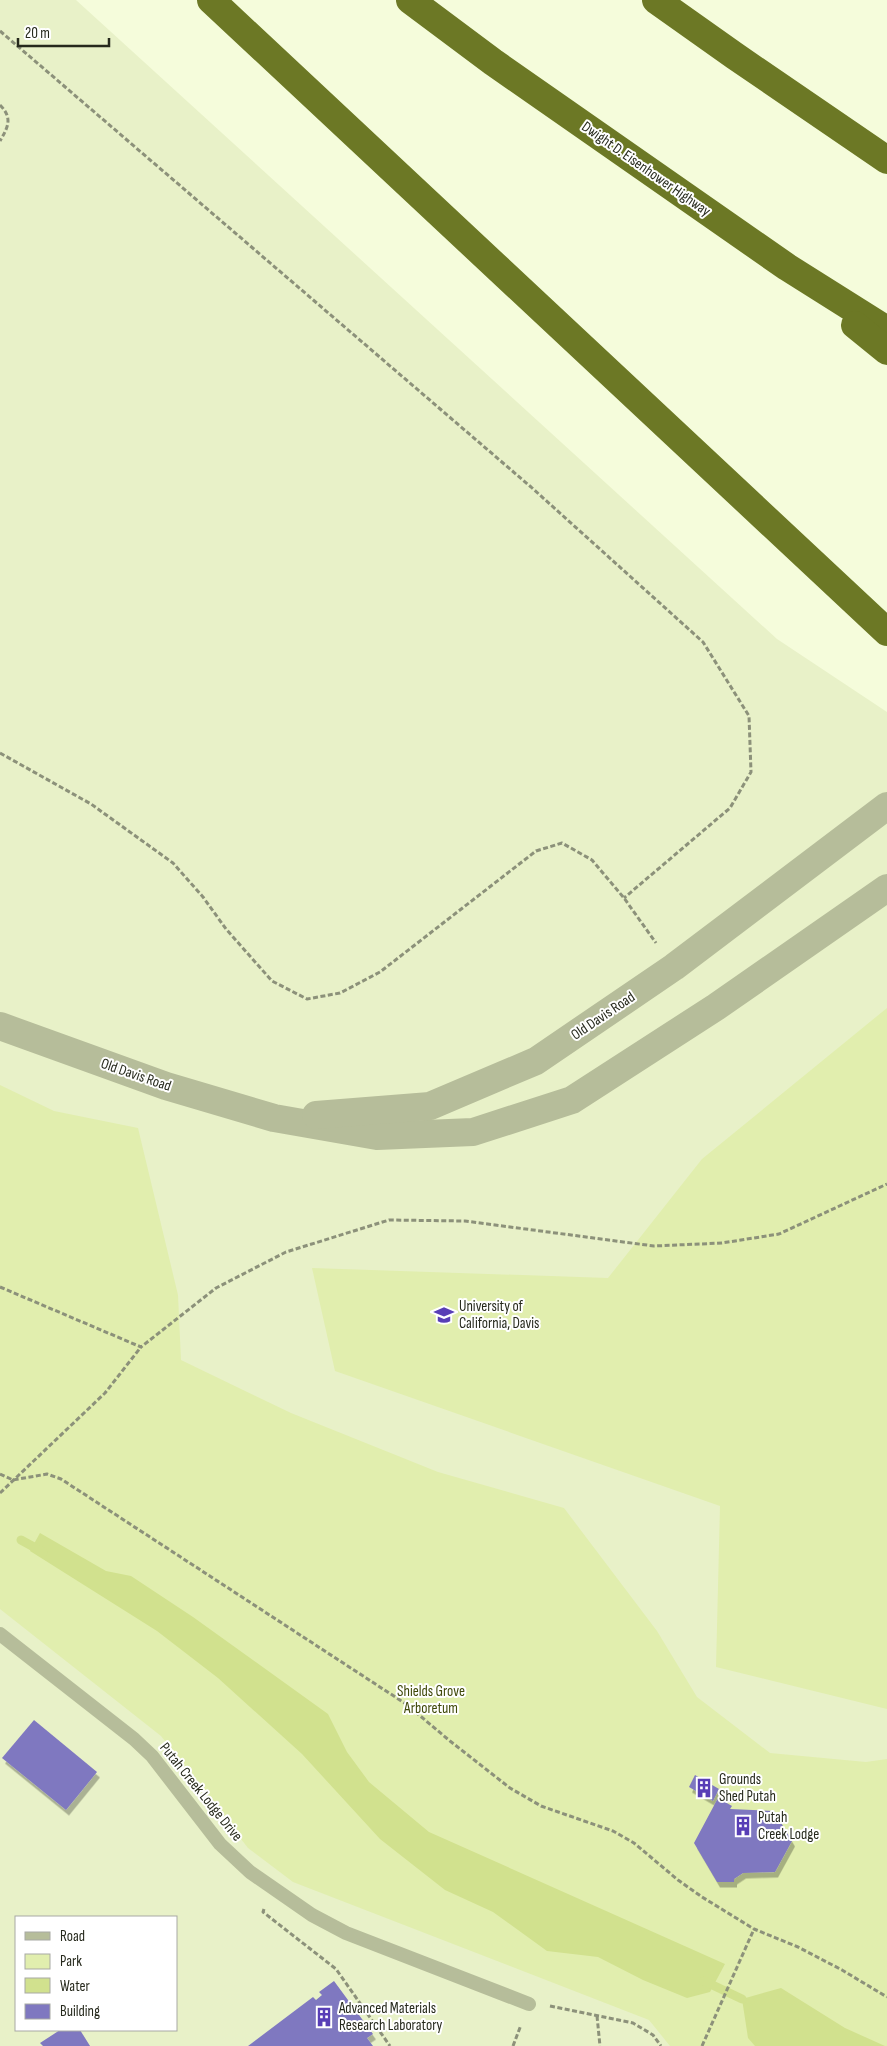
<svg xmlns="http://www.w3.org/2000/svg" width="887" height="2046" font-family="'Sofia Sans Condensed',sans-serif">
<style>
.built{fill:#e8f1c8;fill-rule:evenodd}
.green{fill:#e1eeae}
.water{fill:#d1e18e}
.lines{fill:none;stroke-linecap:round;stroke-linejoin:round}
.stream{stroke:#d1e18e;stroke-width:9}
.building{fill:#7f78c0;filter:url(#shadow)}
.path{stroke:#8c917a;stroke-width:3;stroke-dasharray:5 2.5;stroke-linecap:butt}
.service{stroke:#b6bd9a;stroke-width:14}
.tertiary{stroke:#b6bd9a;stroke-width:28}
.motorway{stroke:#6c7825;stroke-width:28}
.labels{text-anchor:middle;dominant-baseline:central;stroke-width:4;stroke-linejoin:round;paint-order:stroke}
.street-label{font-size:15px;fill:#26291c;stroke:#fff}
.poi-label{font-size:15px;fill:#26291c;stroke:#fff;text-anchor:start}
.park-label{font-size:15px;fill:#40490a;stroke:#fff}
</style>
<defs>
<filter id="shadow"><feDropShadow dx="3" dy="5.5" stdDeviation="0" flood-color="#0004"/></filter>
</defs>
<rect width="100%" height="100%" fill="#f5fcdb"/>
<path class="built" d="M0,0h76l701,639 110,73v1334h-887zM16,1917h160v113h-160z"/>
<g class="green">
<polygon points="887,1008 887,1709 716,1667 720,1506 335,1371 312,1268 608,1278 702,1159"/>
<polygon points="0,1085 54,1111 138,1128 178,1295 181,1360 291,1413 438,1472 564,1508 657,1631 697,1697 770,1753 866,1762 887,1759 887,2046 670,2046 649,2020 293,1882 248,1848 161,1736 0,1609"/>
</g>
<g class="water">
<polygon points="40,1533 106,1571 131,1576 193,1617 328,1714 347,1752 369,1782 429,1832 725,1964 710,1992 687,1998 643,1980 598,1957 547,1951 493,1912 445,1890 380,1839 302,1754 218,1678 157,1631 30,1551"/>
<polygon points="781,1988 845,2028 885,2046 755,2046 748,2038 742,1999"/>
</g>
<g class="lines">
<g class="stream">
<polyline points="21,1540 43,1552"/>
<polyline points="704,1981 742,1999"/>
</g>
</g>
<g class="building">
<polygon points="34,1720 97,1772 66,1810 2,1758"/>
<polygon points="695,1775 719,1789 713,1801 689,1787"/>
<polygon points="718,1798 732,1806 730,1809 774,1811 792,1841 775,1872 743,1873 734,1879 734,1882 717,1882 694,1843"/>
<polygon points="334,1981 373,2034 367,2038 373,2046 248,2046 313,1997 316,2000 322,1995 319,1992"/>
<polygon points="60,2030 80,2030 90,2046 43,2046 40,2043"/>
</g>
<g class="lines">
<g class="path">
<polyline points="0,31 531,487 703,642 749,716 751,772 730,808 624,898"/>
<path d="M0,105c13,13 8,22 0,36"/>
<polyline points="0,753 91,804 173,863 203,897 226,929 272,981 307,999 340,993 380,972 536,851 562,843 592,860 624,898 656,943"/>
<polyline points="0,1287 141,1347 216,1288 286,1252 389,1220 465,1221 654,1246 722,1243 779,1234 887,1184"/>
<polyline points="0,1474 13,1480 47,1474 61,1479 406,1704 450,1741 510,1788 541,1806 613,1831 634,1843 678,1880 702,1897 754,1929 798,1947 842,1970 887,1997"/>
<polyline points="0,1493 105,1393 141,1347"/>
<polyline points="264,1909 263,1912 336,1969 390,2046"/>
<polyline points="550,2006 633,2023 653,2035 661,2046"/>
<polyline points="597,2016 600,2046"/>
<polyline points="513,2046 521,2025"/>
<polyline points="702,2046 754,1929"/>
</g>
<polyline class="service" points="0,1634 134,1739 152,1756 220,1844 250,1872 312,1915 346,1933 529,2004"/>
<g class="tertiary">
<polyline points="0,1026 166,1086 274,1118 377,1136 473,1132 572,1100 716,1007 887,888"/>
<polyline points="316,1115 430,1106 536,1061 674,967 887,806"/>
</g>
<g class="motorway">
<polyline points="211,0 887,632"/>
<polyline points="410,0 493,62 787,267 887,330"/>
<polyline points="656,0 735,56 887,160"/>
<polyline points="855,325 887,351"/>
</g>
</g>
<defs>
<symbol id="university-bare" viewBox="-9 -9 18 18"><path d="M0-5L7-2L0 1L-7-2ZM-4 1L0 2.5L4 1V4Q0 6-4 4Z" fill="#583eb6" stroke="#fff" stroke-width="2.5" paint-order="stroke"/></symbol>
<symbol id="building-bare" viewBox="-9 -9 18 18"><path d="M-4-6H4V6H1V3H-1V6H-4ZM-2.5-4.3h1.7v1.8h-1.7ZM.8-4.3h1.7v1.8H.8ZM-2.5-1h1.7V.8h-1.7ZM.8-1h1.7V.8H.8Z" fill="#583eb6" stroke="#fff" stroke-width="2.5" paint-order="stroke"/></symbol>
</defs>
<g fill-rule="evenodd">
<use href="#university-bare" x="430" y="1301" width="28" height="28"/>
<use href="#building-bare" x="690" y="1774" width="28" height="28"/>
<use href="#building-bare" x="729" y="1812" width="28" height="28"/>
<use href="#building-bare" x="310" y="2003" width="28" height="28"/>
</g>
<g class="labels">
<g class="street-label">
<text transform="translate(646 169) rotate(35)">Dwight D. Eisenhower Highway</text>
<text transform="translate(603 1016) rotate(-34)">Old Davis Road</text>
<text transform="translate(136 1075) rotate(19)">Old Davis Road</text>
<text transform="translate(201 1792) rotate(51)">Putah Creek Lodge Drive</text>
</g>
<g class="poi-label">
<text x="459" y="1306">University of<tspan x="459" dy="17">California, Davis</tspan></text>
<text x="719" y="1779">Grounds<tspan x="719" dy="17">Shed Putah</tspan></text>
<text x="758" y="1817">Putah<tspan x="758" dy="17">Creek Lodge</tspan></text>
<text x="339" y="2008">Advanced Materials<tspan x="339" dy="17">Research Laboratory</tspan></text>
</g>
<g class="park-label">
<text x="431" y="1691">Shields Grove<tspan x="431" dy="17">Arboretum</tspan></text>
</g>
</g>
<rect x="15" y="1916" width="162" height="115" fill="#ffffff" stroke="#a8a9a4"/>
<rect x="25" y="1932" width="25" height="8" fill="#b6bd9a" stroke="#a8a9a4"/>
<text x="60" y="1941" font-size="15" fill="#26291c">Road</text>
<rect x="25" y="1954" width="25" height="15" fill="#e1eeae" stroke="#a8a9a4"/>
<text x="60" y="1966" font-size="15" fill="#26291c">Park</text>
<rect x="25" y="1978" width="25" height="15" fill="#d1e18e" stroke="#a8a9a4"/>
<text x="60" y="1991" font-size="15" fill="#26291c">Water</text>
<rect x="25" y="2004" width="25" height="15" fill="#7f78c0" stroke="#a8a9a4"/>
<text x="60" y="2016" font-size="15" fill="#26291c">Building</text>
<path d="M18 38v8h91v-8" fill="none" stroke="#26291c" stroke-width="2.5"/>
<text x="25" y="38" font-size="15" fill="#26291c" stroke="#ffffff" stroke-width="4" paint-order="stroke">20 m</text>
</svg>
